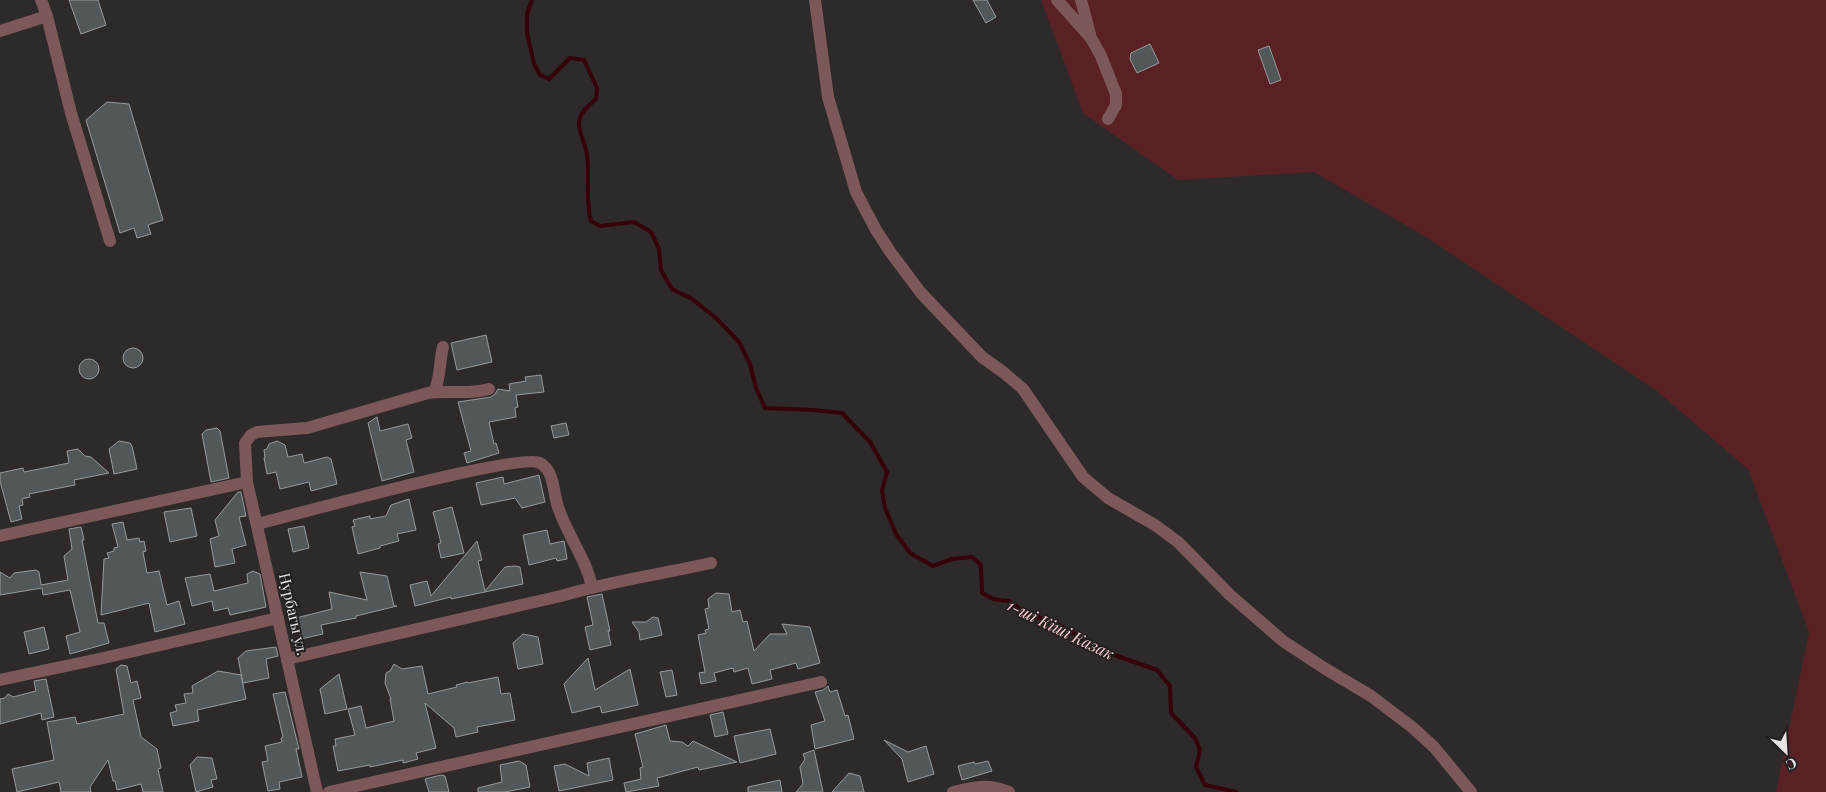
<svg xmlns="http://www.w3.org/2000/svg" width="1826" height="792" font-family="'Playfair Display',serif">
<style>
.green{fill:#592124}
.lines{fill:none;stroke-linecap:round;stroke-linejoin:round}
.stream{stroke:#350007;stroke-width:4}
.building{fill:#525759;stroke:#969b9d}
.street{stroke:#7c5858;stroke-width:12}
.labels{text-anchor:middle;dominant-baseline:central;stroke-width:4;stroke-linejoin:round;paint-order:stroke}
.street-label{font-size:15px;fill:#e7e4e4;stroke:#252121}
.water-label{font-size:16px;font-style:italic;fill:#fdcdcd;stroke:#252121}
</style>
<rect width="100%" height="100%" fill="#2f2a2a"/>
<polygon class="green" points="1041,0 1826,0 1826,792 1776,792 1809,632 1748,469 1657,391 1426,237 1314,172 1178,180 1083,113"/>
<g class="lines">
<path class="stream" d="M532,0l-5,14v19l7,31 6,11 9,4 21,-21 14,2 13,28 -1,11c-8,7 -17,14 -17,25 0,10 7,21 8,31 3,22 -2,45 4,66l9,5 34,-4 17,10 8,17 2,21 11,19 20,10 24,19 23,24 11,22 6,24 9,20 49,2 28,3 28,29 17,30 -5,18 3,18 11,26 14,19 23,13 19,-7 20,-2 9,8 1,28 11,6 16,2 20,14 23,6 54,31 51,18 13,16 1,27 24,25 5,12 -4,17 9,18 31,7"/>
</g>
<g class="building">
<polygon points="69,0 98,0 106,25 81,34"/>
<polygon points="973,0 987,0 996,17 986,23"/>
<polygon points="1150,44 1159,63 1137,73 1130,59 1131,53"/>
<polygon points="1269,46 1281,80 1270,84 1258,50"/>
<polygon points="107,102 129,104 163,220 148,225 151,234 137,238 134,228 120,233 86,120"/>
<polygon points="486,335 492,362 457,370 451,343"/>
<circle cx="133" cy="358" r="10"/>
<circle cx="89" cy="369" r="10"/>
<polygon points="541,375 544,392 516,395 518,407 515,408 516,417 489,422 494,444 496,443 499,453 467,463 464,453 471,451 458,402 491,397 495,394 498,389 510,391 509,384 526,381 525,377"/>
<polygon points="377,417 380,431 408,424 412,438 406,440 414,472 382,481 368,423"/>
<polygon points="566,423 569,435 554,438 551,426"/>
<polygon points="217,428 220,431 229,478 211,482 202,434 206,430"/>
<polygon points="119,441 130,443 132,446 137,469 114,474 109,449"/>
<polygon points="277,441 285,445 288,457 302,454 304,463 327,457 331,459 337,484 311,491 309,482 280,489 276,472 267,474 264,458 265,458 264,450 267,449 269,444"/>
<polygon points="78,449 85,456 91,457 109,473 74,480 75,485 29,494 30,497 22,499 23,505 19,506 22,519 11,522 0,481 0,473 23,468 24,472 69,463 67,451"/>
<polygon points="539,475 545,502 522,508 515,498 481,505 476,483 503,477 504,484"/>
<polygon points="238,492 241,492 246,516 239,517 246,545 232,549 235,563 215,567 210,539 219,536 215,520"/>
<polygon points="409,499 416,530 397,534 399,541 380,546 380,548 358,554 352,527 355,526 353,520 370,516 370,519 386,516 391,505"/>
<polygon points="452,507 464,553 441,558 438,544 441,543 433,512"/>
<polygon points="191,508 197,536 170,542 164,512"/>
<polygon points="123,522 127,540 139,538 140,542 144,541 146,551 143,552 147,573 159,571 167,605 179,601 185,624 155,632 149,603 101,615 104,559 109,558 107,553 114,551 114,548 118,547 112,524"/>
<polygon points="304,526 309,548 293,552 288,529"/>
<polygon points="81,527 84,540 82,540 98,623 104,623 109,643 70,654 66,636 80,632 70,590 43,595 42,588 0,595 0,572 10,578 14,573 36,570 39,572 41,585 68,580 64,556 72,549 69,529"/>
<polygon points="547,530 550,544 564,541 567,559 557,561 556,558 529,565 523,535"/>
<polygon points="477,541 482,560 478,561 485,591 505,567 515,566 520,567 523,584 451,599 451,597 415,606 410,585 427,581 431,596"/>
<polygon points="253,571 260,574 266,607 230,615 228,608 214,611 212,601 192,606 185,578 210,574 214,591 248,583 247,574"/>
<polygon points="360,572 387,576 394,606 397,606 356,616 356,618 321,625 323,634 301,639 296,618 332,609 329,592 367,600"/>
<polygon points="716,593 729,594 732,612 740,610 743,622 747,621 754,651 770,634 787,634 782,624 810,627 820,663 798,669 796,663 770,670 772,679 752,684 748,668 734,672 733,668 714,673 716,681 701,684 699,673 705,672 698,635 706,633 705,630 709,629 705,609 709,608 708,599"/>
<polygon points="602,594 610,631 608,631 611,645 590,650 585,627 593,625 587,597"/>
<polygon points="653,617 658,618 662,635 640,640 639,632 632,622 646,622"/>
<polygon points="44,627 49,649 29,654 24,632"/>
<polygon points="523,634 538,637 543,664 518,669 513,643"/>
<polygon points="276,647 278,656 266,659 269,678 243,683 238,658 246,651"/>
<polygon points="588,658 595,690 630,669 638,705 602,713 600,706 572,713 564,684"/>
<polygon points="394,664 402,669 422,666 428,694 457,687 456,685 467,682 468,683 498,677 501,694 510,693 515,720 477,727 478,732 456,737 454,728 425,703 436,748 416,753 418,759 403,763 403,760 370,767 370,765 338,771 333,746 336,746 335,739 355,735 348,709 361,706 366,728 394,721 390,699 391,699 385,683 386,673 390,671"/>
<polygon points="121,665 127,666 131,683 137,681 141,698 133,700 141,737 157,749 161,768 158,769 163,792 143,792 141,784 117,790 115,781 113,781 108,760 90,787 91,792 61,792 59,782 17,792 12,769 54,760 47,722 75,717 77,724 124,714 116,669"/>
<polygon points="672,670 677,695 666,697 660,672"/>
<polygon points="218,671 241,675 246,699 197,710 199,721 173,726 170,713 177,711 175,705 186,703 184,694 193,693 192,686"/>
<polygon points="339,674 347,709 325,714 320,689"/>
<polygon points="46,679 54,717 42,720 41,713 0,724 0,699 5,698 8,694 13,697 36,691 34,681"/>
<polygon points="828,686 830,692 837,690 845,716 848,715 854,739 815,749 811,725 825,721 815,692 823,690"/>
<polygon points="285,692 299,749 296,749 302,777 279,782 280,789 268,791 262,762 268,761 265,746 282,742 281,738 283,737 273,694"/>
<polygon points="723,712 728,734 715,737 710,715"/>
<polygon points="666,725 670,741 682,742 688,746 693,741 737,762 699,770 698,767 657,778 659,786 626,792 624,783 641,779 640,768 643,767 635,734"/>
<polygon points="770,729 776,754 740,763 734,736"/>
<polygon points="884,740 908,752 926,746 934,774 908,782 902,759"/>
<polygon points="814,750 823,792 796,792 803,784 800,767 805,759 803,754"/>
<polygon points="197,757 212,758 217,779 211,780 213,787 196,792 190,765"/>
<polygon points="609,758 613,780 559,791 554,766 565,764 589,776 587,763"/>
<polygon points="519,761 526,765 530,787 505,792 478,792 478,788 502,782 500,765"/>
<polygon points="988,761 992,771 962,780 958,766 974,762 975,764"/>
<polygon points="849,773 860,776 864,792 832,792"/>
<polygon points="441,775 445,776 449,792 429,792 425,779"/>
<polygon points="780,780 782,792 748,792 748,787"/>
</g>
<g class="lines">
<g class="street">
<polyline points="41,0 47,16 71,113 110,241"/>
<polyline points="815,0 828,97 856,192 876,230 891,253 921,293 982,357 1003,372 1023,389 1083,477 1108,498 1155,525 1178,542 1230,595 1283,641 1324,668 1371,696 1412,727 1434,747 1471,792"/>
<polyline points="1057,0 1091,38 1101,56 1116,94 1116,105 1108,119"/>
<polyline points="1081,0 1090,34"/>
<polyline points="0,31 47,16"/>
<path d="M434,392c7,-15 5,-29 9,-45"/>
<path d="M257,524c36,-9 264,-72 283,-61 15,8 13,31 18,44 9,28 28,51 34,80"/>
<polyline points="0,536 247,482"/>
<path d="M287,659l274,-63c49,-15 101,-22 150,-33"/>
<polyline points="0,680 99,659 278,618"/>
<path d="M317,792l-70,-310 -2,-39 6,-8 6,-3 50,-4 121,-35c20,-3 42,2 61,-4"/>
<polyline points="329,792 821,682"/>
<path d="M953,792c22,-5 35,-9 56,0"/>
</g>
</g>
<g class="labels">
<g class="street-label">
<text transform="translate(294 614) rotate(77)">Нурбагы ул.</text>
</g>
<g class="water-label">
<text transform="translate(1061 629) rotate(26)">1-ші Кіші Казак</text>
</g>
</g>
<g transform="translate(1786 752) rotate(155)" stroke="#252121" stroke-width="4" paint-order="stroke">
<path d="M0-4L9 19L0 12L-9 19Z" fill="#e7e4e4"/>
<text y="-8" font-size="14" font-weight="bold" text-anchor="middle" fill="#e7e4e4">С</text>
</g>
</svg>
